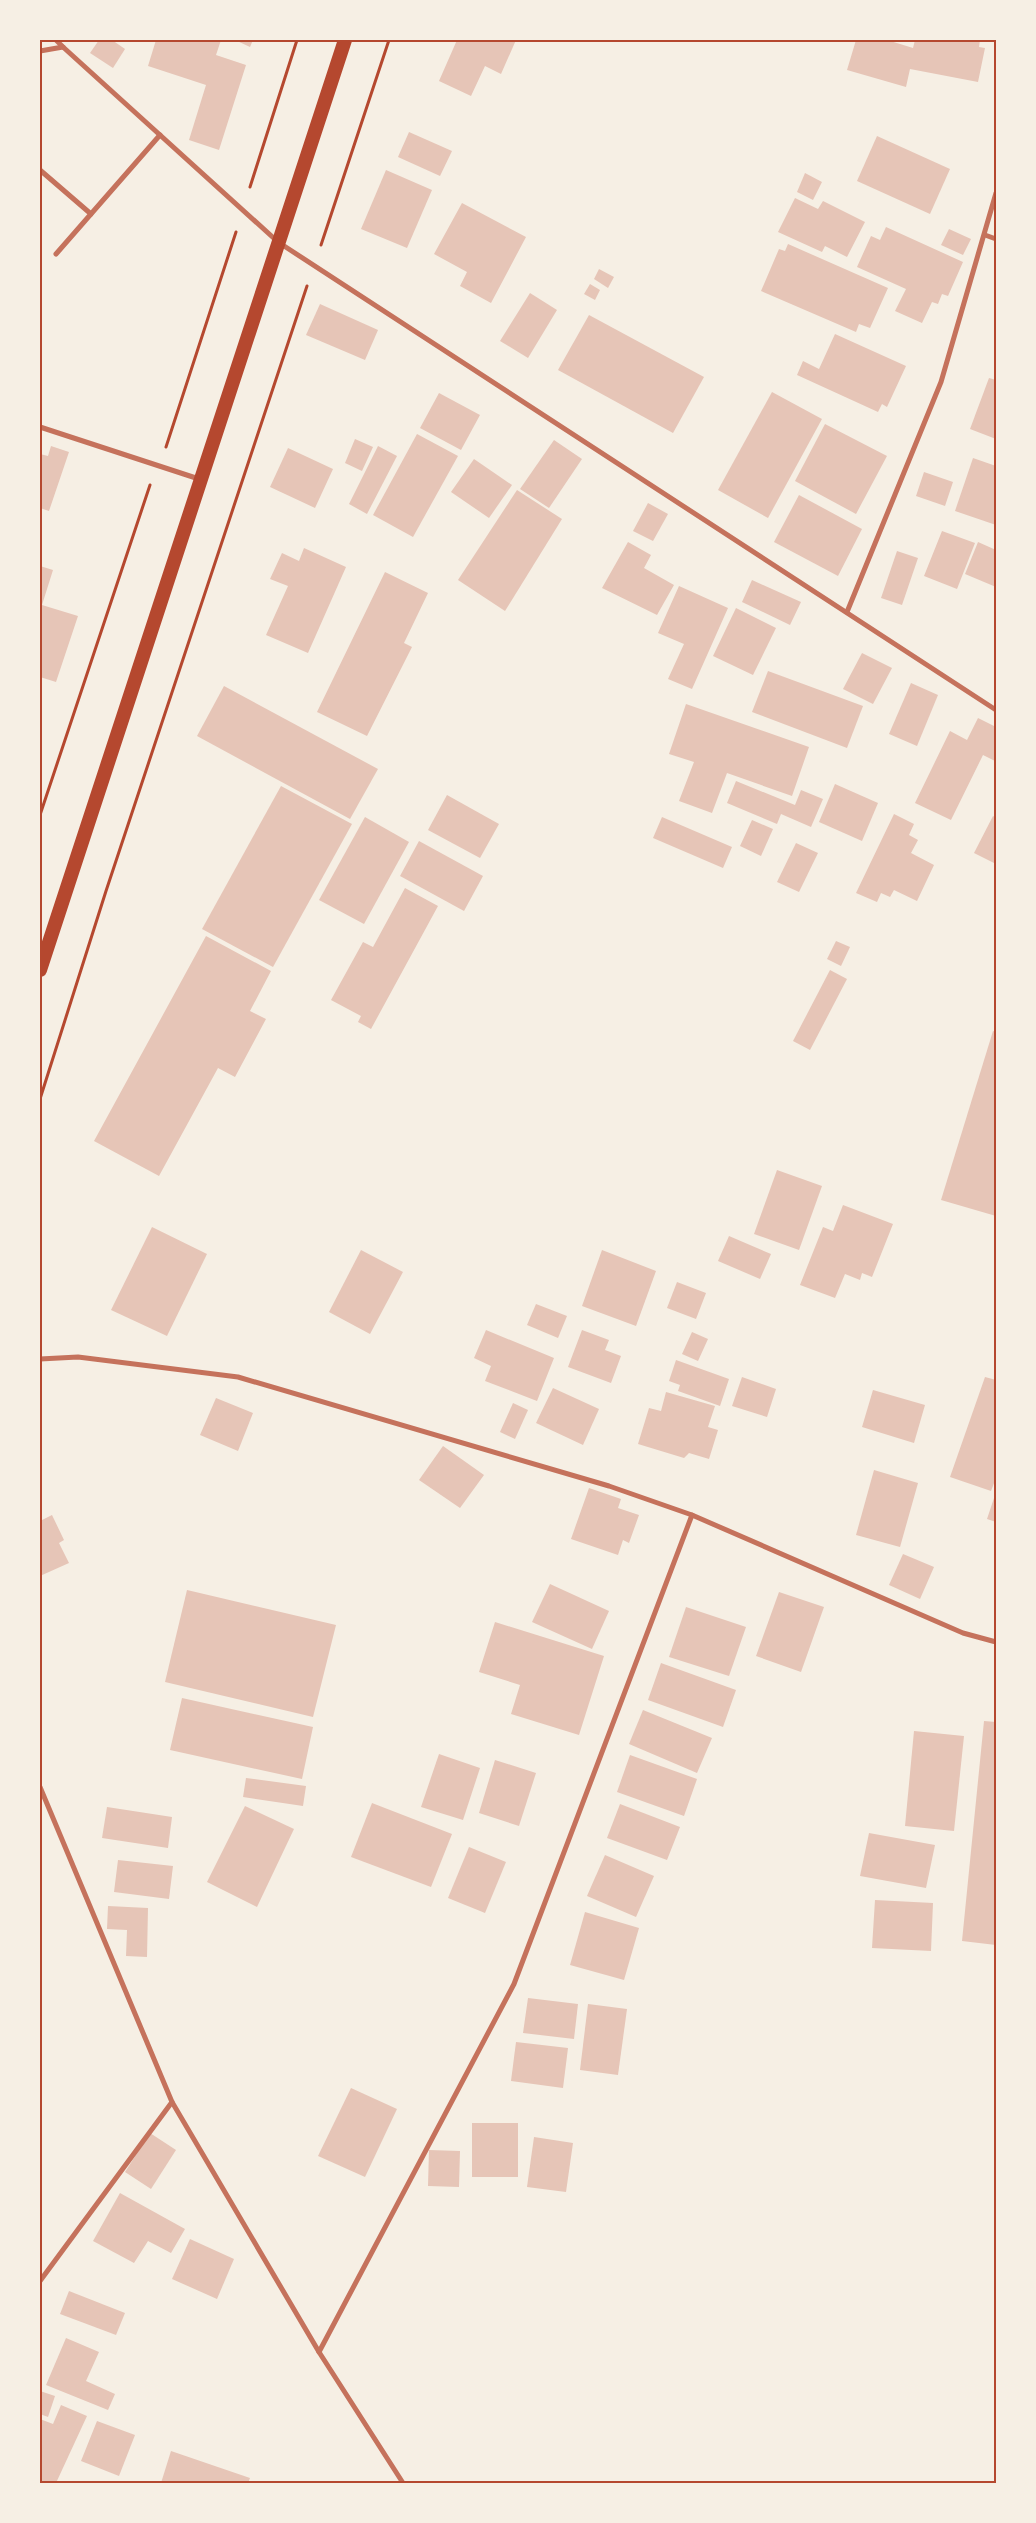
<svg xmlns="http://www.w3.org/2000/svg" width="1036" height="2523" font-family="'Space Grotesk',sans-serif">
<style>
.building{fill:#e6c5b7}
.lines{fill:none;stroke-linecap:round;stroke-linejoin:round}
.path{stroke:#b5482f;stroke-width:3}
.minor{stroke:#c5725c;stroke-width:5}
.trunk{stroke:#b5482f;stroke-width:14}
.neatline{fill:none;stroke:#b5482f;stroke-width:2}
</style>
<rect width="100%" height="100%" fill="#f6efe4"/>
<g class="building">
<polygon points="99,40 112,40 125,49 113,68 90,53"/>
<polygon points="156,40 221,40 216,55 246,65 219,150 189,140 206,85 148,66"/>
<polygon points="235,40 253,40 250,47"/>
<polygon points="457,40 516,40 501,74 485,66 471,96 439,81"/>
<polygon points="856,40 887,40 913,48 915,40 980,40 979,47 985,48 978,82 910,69 906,87 847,70"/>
<polygon points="409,132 452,151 440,176 398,157"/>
<polygon points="877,136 950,169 930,214 857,181"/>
<polygon points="386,170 432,190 407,248 361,229"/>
<polygon points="805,173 822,182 813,200 797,192"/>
<polygon points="795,198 818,209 823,201 865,222 847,257 825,246 822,252 778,232"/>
<polygon points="462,203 526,237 491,303 460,286 467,272 434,254"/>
<polygon points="886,227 963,262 948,296 942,294 938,304 932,302 922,323 895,311 906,289 857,267 871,236 880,240"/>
<polygon points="949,229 971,239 963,255 941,245"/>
<polygon points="788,244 888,288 870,328 859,324 856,332 761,291 779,249 785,251"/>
<polygon points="599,269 614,277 608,288 594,279"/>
<polygon points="590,284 600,290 595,300 584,294"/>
<polygon points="530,293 557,310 528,358 500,341"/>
<polygon points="320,304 378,330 365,360 306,335"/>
<polygon points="589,315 704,377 673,433 558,370"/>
<polygon points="835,334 906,366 887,407 882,404 878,412 797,375 803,361 819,369"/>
<polygon points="989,378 996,380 996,439 970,429"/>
<polygon points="772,392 822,419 768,518 718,490"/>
<polygon points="439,393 480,415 461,450 420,428"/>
<polygon points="825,424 887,456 856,514 795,481"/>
<polygon points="417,434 458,456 413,537 373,515"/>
<polygon points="355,439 373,447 362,471 345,463"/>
<polygon points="554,440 582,459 549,508 520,489"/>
<polygon points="51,446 69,452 49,511 40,508 40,454 48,456"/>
<polygon points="378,446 397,456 367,514 349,504"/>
<polygon points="288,448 333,469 315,508 270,487"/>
<polygon points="973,458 996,466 996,525 955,511"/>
<polygon points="474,459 512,485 489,518 451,492"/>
<polygon points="924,472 953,482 945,506 916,496"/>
<polygon points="517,490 562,519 505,611 458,580"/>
<polygon points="799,495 862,529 838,576 774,542"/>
<polygon points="648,503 668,514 653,541 633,531"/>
<polygon points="942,531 975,543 957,589 924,576"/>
<polygon points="628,542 651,555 644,568 674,585 657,615 602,588"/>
<polygon points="978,542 996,550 996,587 965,574"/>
<polygon points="304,548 346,567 308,653 266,635 288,586 270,579 282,553 299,561"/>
<polygon points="897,551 918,558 902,605 881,598"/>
<polygon points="40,566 53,570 42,605 78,616 56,682 40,677"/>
<polygon points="385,572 428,593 404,643 412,647 367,736 317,712"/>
<polygon points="752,580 801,602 790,625 742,602"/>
<polygon points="679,586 728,608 692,689 668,679 684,644 658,633"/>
<polygon points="736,608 776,628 753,675 713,656"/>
<polygon points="862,653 892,668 873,704 843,689"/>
<polygon points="768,671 863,706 847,748 752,712"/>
<polygon points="911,683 938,695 917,746 889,734"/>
<polygon points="224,686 378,769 350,819 197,736"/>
<polygon points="686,704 809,747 792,796 727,773 712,813 679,801 694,762 669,754"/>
<polygon points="978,718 996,727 995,761 983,755 951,820 915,803 950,731 967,740"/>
<polygon points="736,781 795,805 801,790 823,799 811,827 781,814 777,824 727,803"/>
<polygon points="835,784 878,803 862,841 819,822"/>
<polygon points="281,786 352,824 273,967 202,929"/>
<polygon points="447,795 499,824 480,858 428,830"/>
<polygon points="894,814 914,824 909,835 918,840 911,853 934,865 917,901 894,890 890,897 881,893 877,902 856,893"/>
<polygon points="993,816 996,818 996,864 974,853"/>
<polygon points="365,817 409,842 364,924 319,900"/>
<polygon points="662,817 732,847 723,868 653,838"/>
<polygon points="752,820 773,829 761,856 740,846"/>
<polygon points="419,841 483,876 464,911 400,876"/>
<polygon points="796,843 818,853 799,892 777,882"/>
<polygon points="405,888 438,906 371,1029 358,1022 361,1016 331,1000 363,942 373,947"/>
<polygon points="206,936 271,971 250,1011 266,1019 235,1077 218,1068 159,1176 94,1141"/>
<polygon points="836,941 850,947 841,966 827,959"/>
<polygon points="830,970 847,979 810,1050 793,1041"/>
<polygon points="993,1031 996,1032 996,1216 941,1200"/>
<polygon points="777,1170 822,1186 799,1250 754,1234"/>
<polygon points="843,1205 893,1224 872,1277 862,1273 860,1280 845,1274 835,1298 800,1285 823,1227 833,1231"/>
<polygon points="152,1227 207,1254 167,1336 111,1310"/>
<polygon points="729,1236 771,1254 760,1279 718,1261"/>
<polygon points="361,1250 403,1272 370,1334 329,1312"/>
<polygon points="602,1250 656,1271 636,1326 582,1306"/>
<polygon points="677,1282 706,1293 696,1319 667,1308"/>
<polygon points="536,1304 567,1316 558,1338 527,1325"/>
<polygon points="486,1330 554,1358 537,1401 485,1381 491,1366 474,1358"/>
<polygon points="582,1330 609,1340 605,1350 621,1356 611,1383 568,1367"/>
<polygon points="692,1332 708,1339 698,1361 682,1354"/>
<polygon points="676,1360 729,1379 720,1406 678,1391 680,1385 669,1381"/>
<polygon points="742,1377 776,1389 767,1417 732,1406"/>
<polygon points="985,1377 996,1380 996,1478 991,1491 950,1477"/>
<polygon points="553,1388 599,1409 583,1445 536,1423"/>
<polygon points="873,1390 925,1405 914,1443 862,1427"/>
<polygon points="666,1392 715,1406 708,1427 718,1430 709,1459 689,1453 684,1458 638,1444 649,1408 661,1411"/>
<polygon points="216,1398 253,1413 238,1451 200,1435"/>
<polygon points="513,1403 528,1410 515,1439 500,1432"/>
<polygon points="443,1446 484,1475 460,1508 419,1480"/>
<polygon points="874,1470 918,1483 900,1547 856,1535"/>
<polygon points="589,1488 621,1499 618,1508 639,1515 629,1543 623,1540 618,1555 571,1539"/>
<polygon points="996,1492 996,1522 987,1519"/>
<polygon points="52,1515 64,1540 59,1543 69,1563 40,1576 40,1521"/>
<polygon points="903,1554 934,1567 920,1599 889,1585"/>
<polygon points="550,1584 609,1611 592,1649 532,1622"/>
<polygon points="187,1590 336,1625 313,1717 165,1682"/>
<polygon points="779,1592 824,1607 801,1672 756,1656"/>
<polygon points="686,1607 746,1627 729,1676 669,1657"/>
<polygon points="495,1622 604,1656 579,1735 511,1714 520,1685 479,1672"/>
<polygon points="661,1663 736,1690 723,1727 648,1700"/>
<polygon points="182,1698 313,1727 302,1779 170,1750"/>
<polygon points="643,1710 712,1738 697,1773 629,1744"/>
<polygon points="984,1721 996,1722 996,1945 962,1941"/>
<polygon points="914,1731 964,1736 954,1831 905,1826"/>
<polygon points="439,1754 480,1768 463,1820 421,1807"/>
<polygon points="630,1755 697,1779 684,1816 617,1792"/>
<polygon points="495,1760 536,1773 519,1826 479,1813"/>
<polygon points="246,1778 306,1786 303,1806 243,1797"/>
<polygon points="372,1803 452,1834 431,1887 351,1857"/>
<polygon points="620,1804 680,1827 667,1860 607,1838"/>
<polygon points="245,1806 294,1829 257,1907 207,1882"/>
<polygon points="107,1807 172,1817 168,1848 102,1838"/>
<polygon points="869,1833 935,1845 926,1888 860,1876"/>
<polygon points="469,1847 506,1862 485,1913 448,1898"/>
<polygon points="605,1855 654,1876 636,1917 587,1896"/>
<polygon points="118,1860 173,1866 169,1899 114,1892"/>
<polygon points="875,1900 933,1903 931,1951 872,1948"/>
<polygon points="108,1906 148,1908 147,1957 126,1956 127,1930 107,1929"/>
<polygon points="585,1912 639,1928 624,1980 570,1965"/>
<polygon points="528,1998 578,2004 574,2039 523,2033"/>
<polygon points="588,2004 627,2009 618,2075 580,2070"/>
<polygon points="516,2042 568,2048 563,2088 511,2081"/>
<polygon points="351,2088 397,2109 365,2177 318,2156"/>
<rect x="472" y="2123" width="46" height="54"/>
<polygon points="150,2133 176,2150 151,2189 125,2172"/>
<polygon points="534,2137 573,2143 566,2192 527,2187"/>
<polygon points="429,2150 460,2151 459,2187 428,2186"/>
<polygon points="120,2193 185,2229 171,2253 148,2241 134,2263 93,2241"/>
<polygon points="190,2239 234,2259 217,2299 172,2279"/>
<polygon points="69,2291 125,2313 116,2335 60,2314"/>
<polygon points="66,2338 99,2352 86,2381 115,2394 108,2410 46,2385"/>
<polygon points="40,2391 55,2396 48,2417 40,2414"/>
<polygon points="61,2405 87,2416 56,2483 40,2483 40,2419 53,2424"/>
<polygon points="97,2421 135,2435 119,2476 81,2461"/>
<polygon points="171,2451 250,2478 248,2483 161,2483"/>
</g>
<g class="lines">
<g class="path">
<polyline points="250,187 297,40"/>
<polyline points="321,245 389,40"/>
<polyline points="166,447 236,232"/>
<polyline points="40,815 150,485"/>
<polyline points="40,1099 106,891 307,286"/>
</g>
<g class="minor">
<polyline points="56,40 63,47"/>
<polyline points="40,51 63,47 278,242 996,710"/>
<polyline points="40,170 91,214"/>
<polyline points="985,235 996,239"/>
<polyline points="56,254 160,135"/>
<polyline points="40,427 199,479"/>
<polyline points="847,612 941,382 996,193"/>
<polyline points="40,1359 78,1357 238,1377 609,1486 692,1515 963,1633 996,1642"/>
<polyline points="40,1787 172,2102 319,2352 514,1984 692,1515"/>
<polyline points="40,2281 172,2102"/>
<polyline points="319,2352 403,2483"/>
</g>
<polyline class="trunk" points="40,970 345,40"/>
</g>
<rect width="1036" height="2523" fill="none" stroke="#f6efe4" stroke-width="82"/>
<rect x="41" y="41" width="954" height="2441" class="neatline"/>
</svg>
